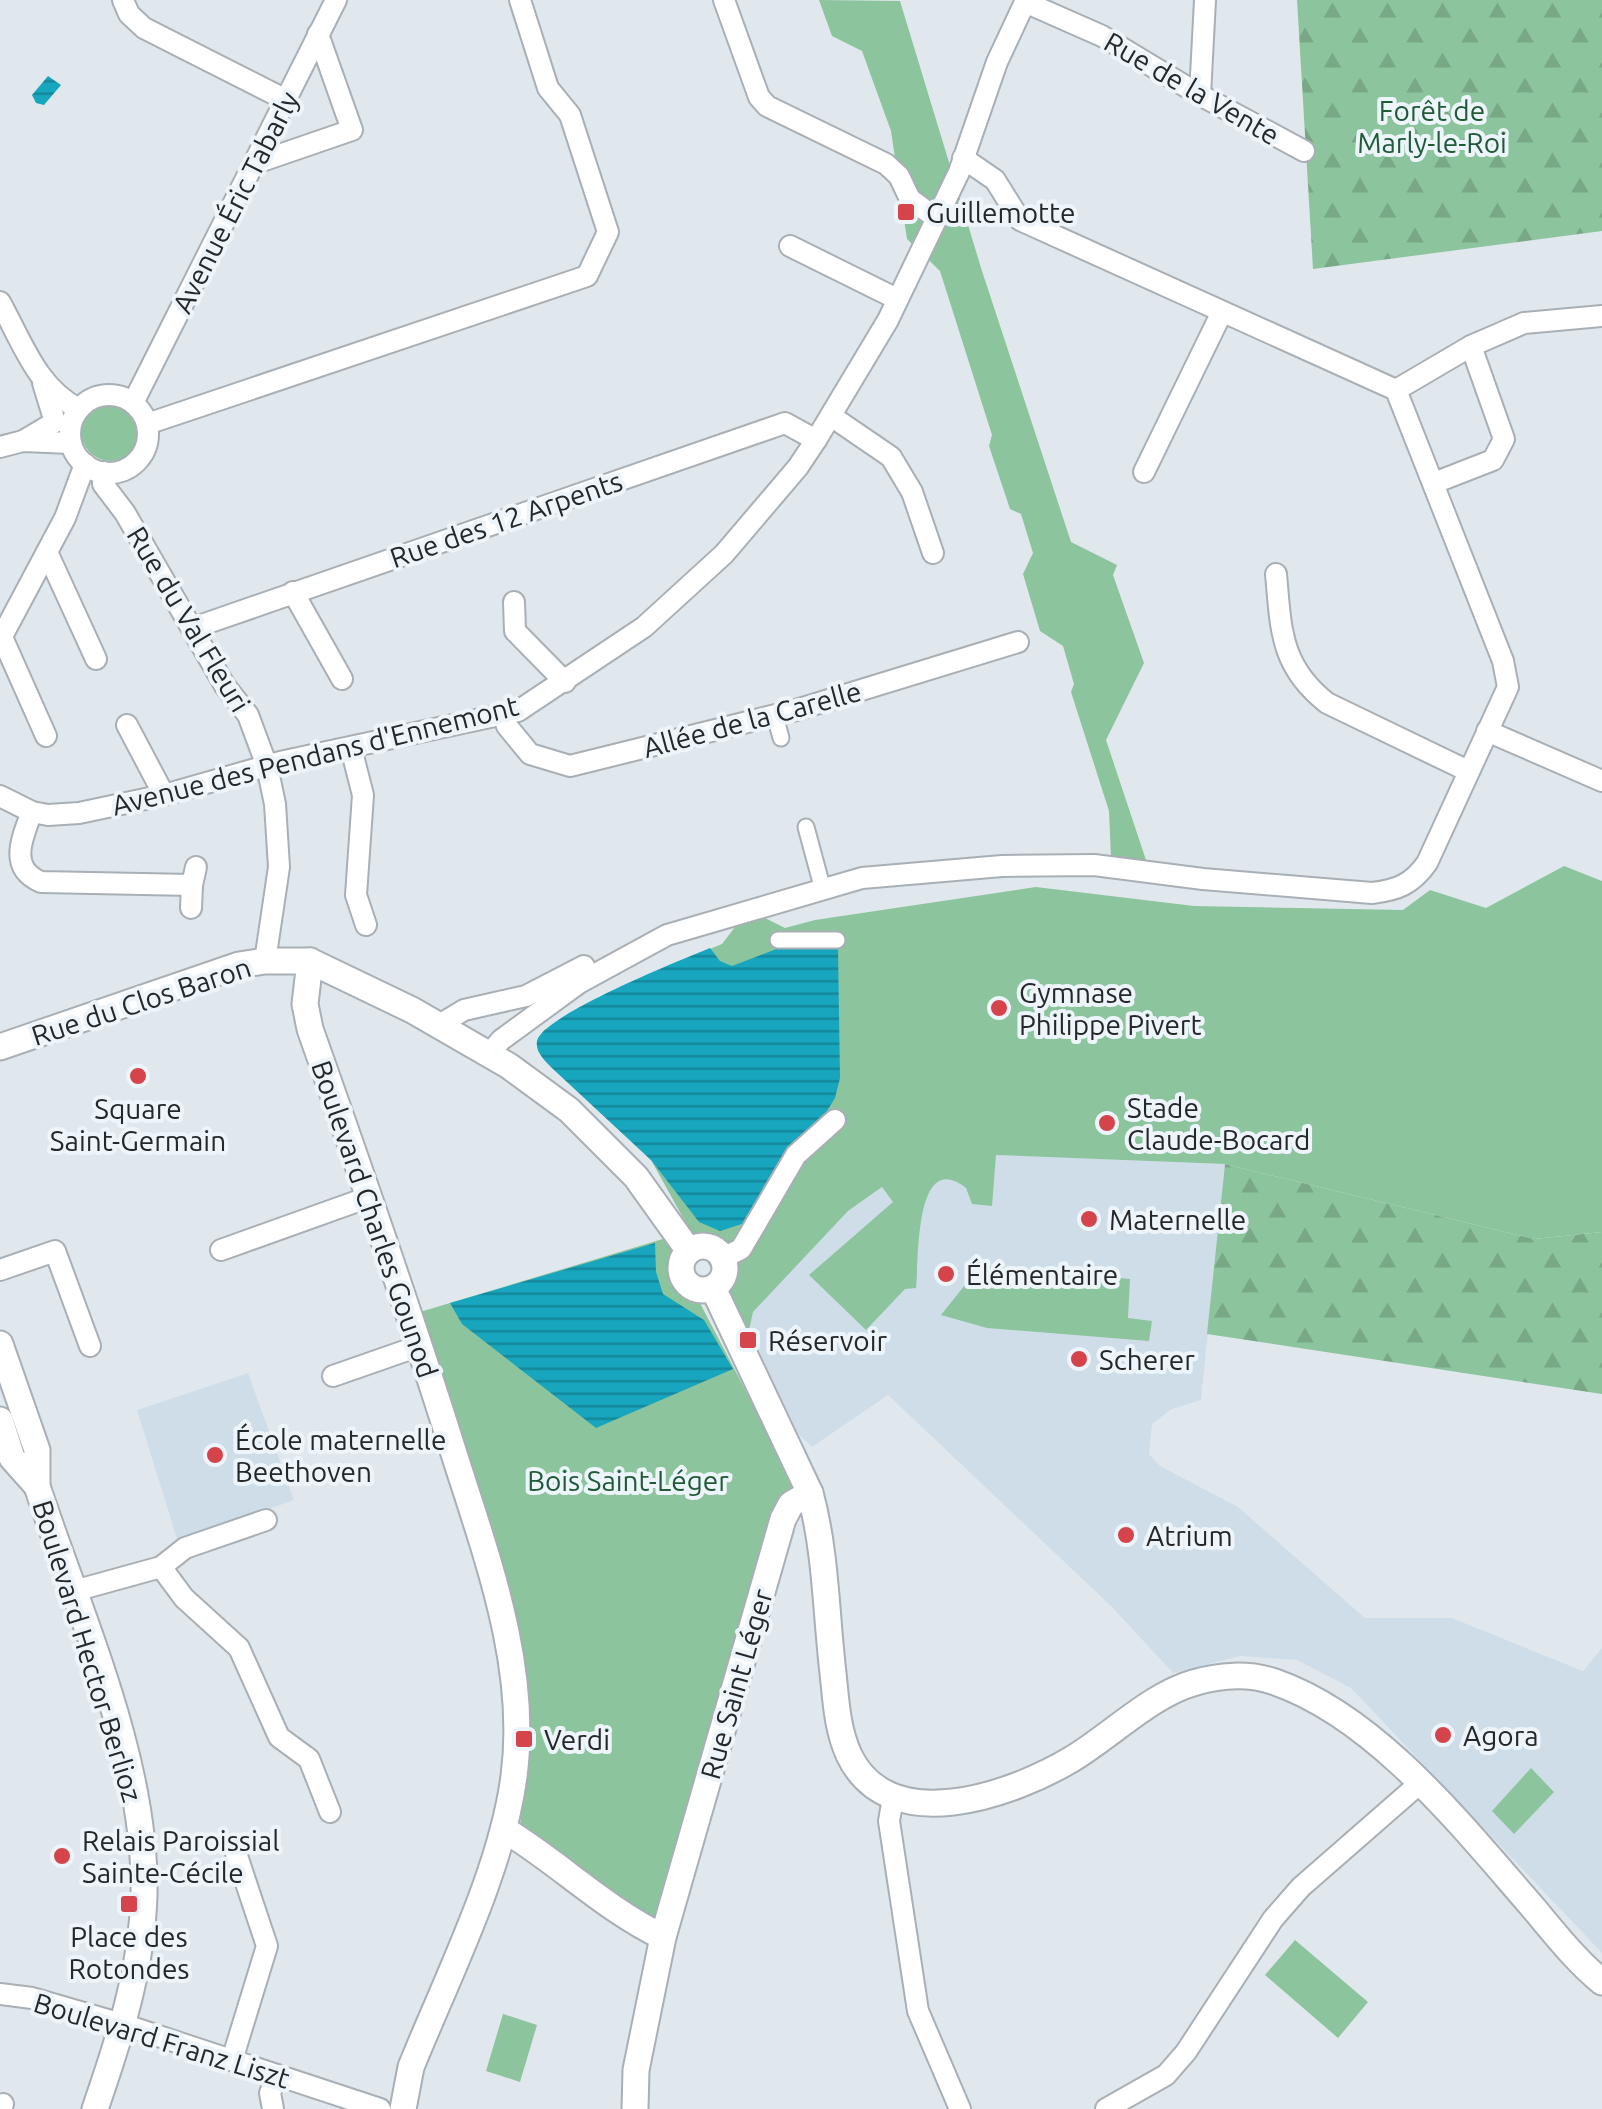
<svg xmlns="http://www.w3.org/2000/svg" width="1602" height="2109" font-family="Ubuntu,sans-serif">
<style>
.built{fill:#cfdde9}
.green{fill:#8cc49d}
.forest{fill:url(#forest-firs)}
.water{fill:url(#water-rules)}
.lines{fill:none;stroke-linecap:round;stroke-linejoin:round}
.pedestrian-casing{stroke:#a8afb5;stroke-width:19}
.minor-casing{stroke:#a8afb5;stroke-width:24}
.tertiary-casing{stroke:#a8afb5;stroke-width:29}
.pedestrian{stroke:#fff;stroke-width:15}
.minor{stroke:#fff;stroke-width:20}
.tertiary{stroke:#fff;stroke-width:25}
.poi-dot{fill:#d4444a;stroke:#edf5fb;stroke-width:4}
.labels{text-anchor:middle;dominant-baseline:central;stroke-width:8;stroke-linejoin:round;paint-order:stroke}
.street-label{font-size:28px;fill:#25282a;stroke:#edf5fb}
.park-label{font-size:28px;fill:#1f5b37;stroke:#edf5fb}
.poi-label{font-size:28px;fill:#25282a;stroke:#edf5fb;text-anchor:start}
</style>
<defs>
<pattern id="forest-firs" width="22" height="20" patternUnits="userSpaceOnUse" patternTransform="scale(2.5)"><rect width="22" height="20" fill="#8cc49d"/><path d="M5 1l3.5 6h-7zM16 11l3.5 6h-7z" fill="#79a887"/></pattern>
<pattern id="water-rules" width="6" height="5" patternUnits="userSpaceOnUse" patternTransform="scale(2.5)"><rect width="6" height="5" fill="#17a6be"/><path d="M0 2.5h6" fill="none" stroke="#15879b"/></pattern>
</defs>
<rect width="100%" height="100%" fill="#e0e8ee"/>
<g class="built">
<polygon points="977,1154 1225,1164 1201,1400 1172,1409 1152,1424 1149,1454 1160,1466 1238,1507 1365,1618 1452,1618 1583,1671 1602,1648 1602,1953 1351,1688 1297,1660 1240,1656 1173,1673 1112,1607 888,1395 812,1447 784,1420 748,1335 753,1312 848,1211 909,1168"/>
<polygon points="248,1373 294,1500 178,1542 137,1410"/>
</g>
<g class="green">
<polygon points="819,0 900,1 982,271 1071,542 1117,565 1113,575 1144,663 1106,740 1147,863 1111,858 1109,811 1071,692 1074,684 1063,646 1040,631 1023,574 1033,553 1021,514 1010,509 989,446 992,435 940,271 907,239 891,131 862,51 832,36"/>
<circle cx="111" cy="431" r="30"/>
<path d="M1564,866l38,15v351l-68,7 -309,-75 -229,-9 -4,51 -20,-2 -6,-16c-52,-41 -47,74 -50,100l-11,1 -39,41 -57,-55 84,-73 -11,-15 -34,24 -95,101 -5,23 -97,-175 -99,-92 -14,-17 -1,-10 7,-11 82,-46 96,-40 16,-21 25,-6 22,11 30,-8 221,-33 158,19 209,4 27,-20 56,18z"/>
<polygon points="666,1238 796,1487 656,1922 520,1828 527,1747 525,1683 485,1506 420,1312"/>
<polygon points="981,1265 1130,1279 1128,1318 1152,1321 1149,1341 987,1328 941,1315"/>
<polygon points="1531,1768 1554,1792 1514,1834 1492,1811"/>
<polygon points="1295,1940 1368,2002 1338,2038 1265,1975"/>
<polygon points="503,2014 537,2025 520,2082 486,2071"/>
</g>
<g class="forest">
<polygon points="1297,0 1602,0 1602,231 1313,269"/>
<polygon points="1225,1164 1534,1239 1602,1232 1602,1394 1207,1334"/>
</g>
<g class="water">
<polygon points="48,76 61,85 44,105 36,103 32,95"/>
<path d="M834,944l4,4 2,130 -5,20 -13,21 -31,26 -26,53 -17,24 -28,9 -21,-9 -48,-62 -99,-92c-6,-6 -17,-16 -15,-27 6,-26 144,-81 173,-93l10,13 12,5 47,-18z"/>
<polygon points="655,1243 656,1272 663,1294 704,1320 733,1369 596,1428 462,1324 450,1303"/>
</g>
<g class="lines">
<defs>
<g id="pedestrian">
<polyline points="775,716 781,738"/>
<polyline points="806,827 823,890"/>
<polyline points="778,940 837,940"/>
</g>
<g id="minor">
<polyline points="123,0 129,14 144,28 288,101"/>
<polyline points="724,0 759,97 767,106 886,164 899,176 910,199 936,218"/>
<polyline points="1025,2 1102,36 1200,95 1304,151"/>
<polyline points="1200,95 1205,0"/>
<polyline points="256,163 352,130 318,34"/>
<polyline points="790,246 897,299"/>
<path d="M0,302c22,40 37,86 79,107"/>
<polyline points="1396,390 1471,346 1524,323 1602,316"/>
<circle cx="109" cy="434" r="39"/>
<polyline points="133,403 336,0"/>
<polyline points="831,416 891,457 912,492 933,553"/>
<polyline points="147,424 587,276 608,232 570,115 548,88 520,0"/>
<polyline points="23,441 55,422 43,383"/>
<polyline points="0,447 23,441 71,443"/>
<polyline points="104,472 103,484 125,513 225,686 248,715 267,766 275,804 279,867 265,961"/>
<polyline points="1144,472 1222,312"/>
<polyline points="1434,483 1493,460 1504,439 1471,346"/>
<polyline points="47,552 96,659"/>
<path d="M1276,574c5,55 4,92 51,129l141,68"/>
<polyline points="293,592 342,679"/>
<polyline points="514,602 515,631 565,682"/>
<polyline points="193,628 785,423 816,440"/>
<polyline points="2,637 46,736"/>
<polyline points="0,640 65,518 85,464"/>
<polyline points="503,714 507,726 530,754 570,766 796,710 1018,642"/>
<polyline points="127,725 164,795"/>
<polyline points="1487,731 1602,781"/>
<polyline points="351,748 363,795 356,895 366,925"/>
<polyline points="0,796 32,812 48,815 79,813 164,795 280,762 518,711 644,627 724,554 798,467 816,440 888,320 959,172 997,62 1026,0"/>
<path d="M32,812c-10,26 -24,56 9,70l151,3 4,-18"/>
<polyline points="191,908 192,885"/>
<polyline points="439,1025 464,1010 526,996 584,966"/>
<path d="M489,1054l12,-14 78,-57 88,-48 195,-57 140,-12 92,-1 109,14 169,14c26,-3 40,-9 55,-30l81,-176 -5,-26 -107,-271 -376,-170 -25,-40 -32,-22"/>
<polyline points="221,1250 369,1197"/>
<polyline points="723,1258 741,1249 796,1155 835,1120"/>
<polyline points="0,1270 55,1251 90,1346"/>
<polyline points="333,1376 419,1346"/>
<polyline points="161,1567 184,1598 239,1648 279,1737 309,1759 330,1812"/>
<polyline points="74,1591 161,1567 185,1548 266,1520"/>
<polyline points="893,1798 889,1821 918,2011 960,2109"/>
<polyline points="0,1994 32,1998 122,2024 380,2109"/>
<polyline points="232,2060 267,1946 233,1844"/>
<polyline points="0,2105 3,2104"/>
<polyline points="273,2109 270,2093 277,2075"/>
<polyline points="1106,2109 1166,2075 1186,2052 1273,1919 1301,1887 1419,1784"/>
</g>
<g id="tertiary">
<path d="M310,961l-5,43 5,25c49,138 97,276 141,415 33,106 78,219 63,332 -12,94 -67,202 -103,291l-8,42"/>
<polyline points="0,1047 239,965 265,961 310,961 412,1010 509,1066 569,1110 636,1177 689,1251"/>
<circle cx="703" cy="1268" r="22"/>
<path d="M713,1288l97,205c16,58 16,121 23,180 3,28 4,56 16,82 40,84 163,40 223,4 37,-22 79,-64 121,-76 26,-8 56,-10 82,-1 101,35 187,144 255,222 23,27 45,56 72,78"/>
<path d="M0,1344l37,106v36c42,128 110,273 107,409 -2,73 -25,145 -49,214"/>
<polyline points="0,1420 12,1458 37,1486"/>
<path d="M505,1830c54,33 100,79 158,107"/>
<polyline points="635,2109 636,2070 663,1937 783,1519 791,1504 810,1493"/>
</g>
</defs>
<use href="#pedestrian" class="pedestrian-casing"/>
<use href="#minor" class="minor-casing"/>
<use href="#tertiary" class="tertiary-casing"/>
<use href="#pedestrian" class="pedestrian"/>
<use href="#minor" class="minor"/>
<use href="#tertiary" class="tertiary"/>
</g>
<g class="poi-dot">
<rect x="896" y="202" width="20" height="20" rx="5"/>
<circle cx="999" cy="1008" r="10"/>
<circle cx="138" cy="1076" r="10"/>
<circle cx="1107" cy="1123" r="10"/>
<circle cx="1089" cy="1219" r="10"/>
<circle cx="946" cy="1274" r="10"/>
<rect x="738" y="1330" width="20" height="20" rx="5"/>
<circle cx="1079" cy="1359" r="10"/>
<circle cx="215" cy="1455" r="10"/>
<circle cx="1126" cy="1535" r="10"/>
<circle cx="1443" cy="1735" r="10"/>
<rect x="514" y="1729" width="20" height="20" rx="5"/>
<circle cx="62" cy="1856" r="10"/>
<rect x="119" y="1894" width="20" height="20" rx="5"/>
</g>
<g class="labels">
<g class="street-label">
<text transform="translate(1192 88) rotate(30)">Rue de la Vente</text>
<text transform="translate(235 202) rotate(-63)">Avenue Éric Tabarly</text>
<text transform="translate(506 519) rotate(-19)">Rue des 12 Arpents</text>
<text transform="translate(189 619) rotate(59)">Rue du Val Fleuri</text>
<text transform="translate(752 719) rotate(-15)">Allée de la Carelle</text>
<text transform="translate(315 755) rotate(-14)">Avenue des Pendans d'Ennemont</text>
<text transform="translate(141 1001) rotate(-18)">Rue du Clos Baron</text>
<text transform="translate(375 1219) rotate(71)">Boulevard Charles Gounod</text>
<text transform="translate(88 1651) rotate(73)">Boulevard Hector Berlioz</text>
<text transform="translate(736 1684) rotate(-74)">Rue Saint Léger</text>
<text transform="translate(162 2040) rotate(17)">Boulevard Franz Liszt</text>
</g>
<g class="park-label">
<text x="1432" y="110">Forêt de<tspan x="1432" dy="32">Marly-le-Roi</tspan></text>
<text x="628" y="1480">Bois Saint-Léger</text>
</g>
<g class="poi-label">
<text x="926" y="212">Guillemotte</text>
<text x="1019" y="992">Gymnase<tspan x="1019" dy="32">Philippe Pivert</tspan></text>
<text x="1127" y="1107">Stade<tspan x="1127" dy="32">Claude-Bocard</tspan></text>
<text x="138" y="1108" text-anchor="middle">Square<tspan x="138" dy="32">Saint-Germain</tspan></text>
<text x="1109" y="1219">Maternelle</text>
<text x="966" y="1274">Élémentaire</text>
<text x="768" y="1340">Réservoir</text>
<text x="1099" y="1359">Scherer</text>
<text x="235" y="1439">École maternelle<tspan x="235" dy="32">Beethoven</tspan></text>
<text x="1146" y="1535">Atrium</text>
<text x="1463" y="1735">Agora</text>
<text x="544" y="1739">Verdi</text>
<text x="82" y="1840">Relais Paroissial<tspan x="82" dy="32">Sainte-Cécile</tspan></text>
<text x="129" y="1936" text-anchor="middle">Place des<tspan x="129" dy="32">Rotondes</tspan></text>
</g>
</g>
</svg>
